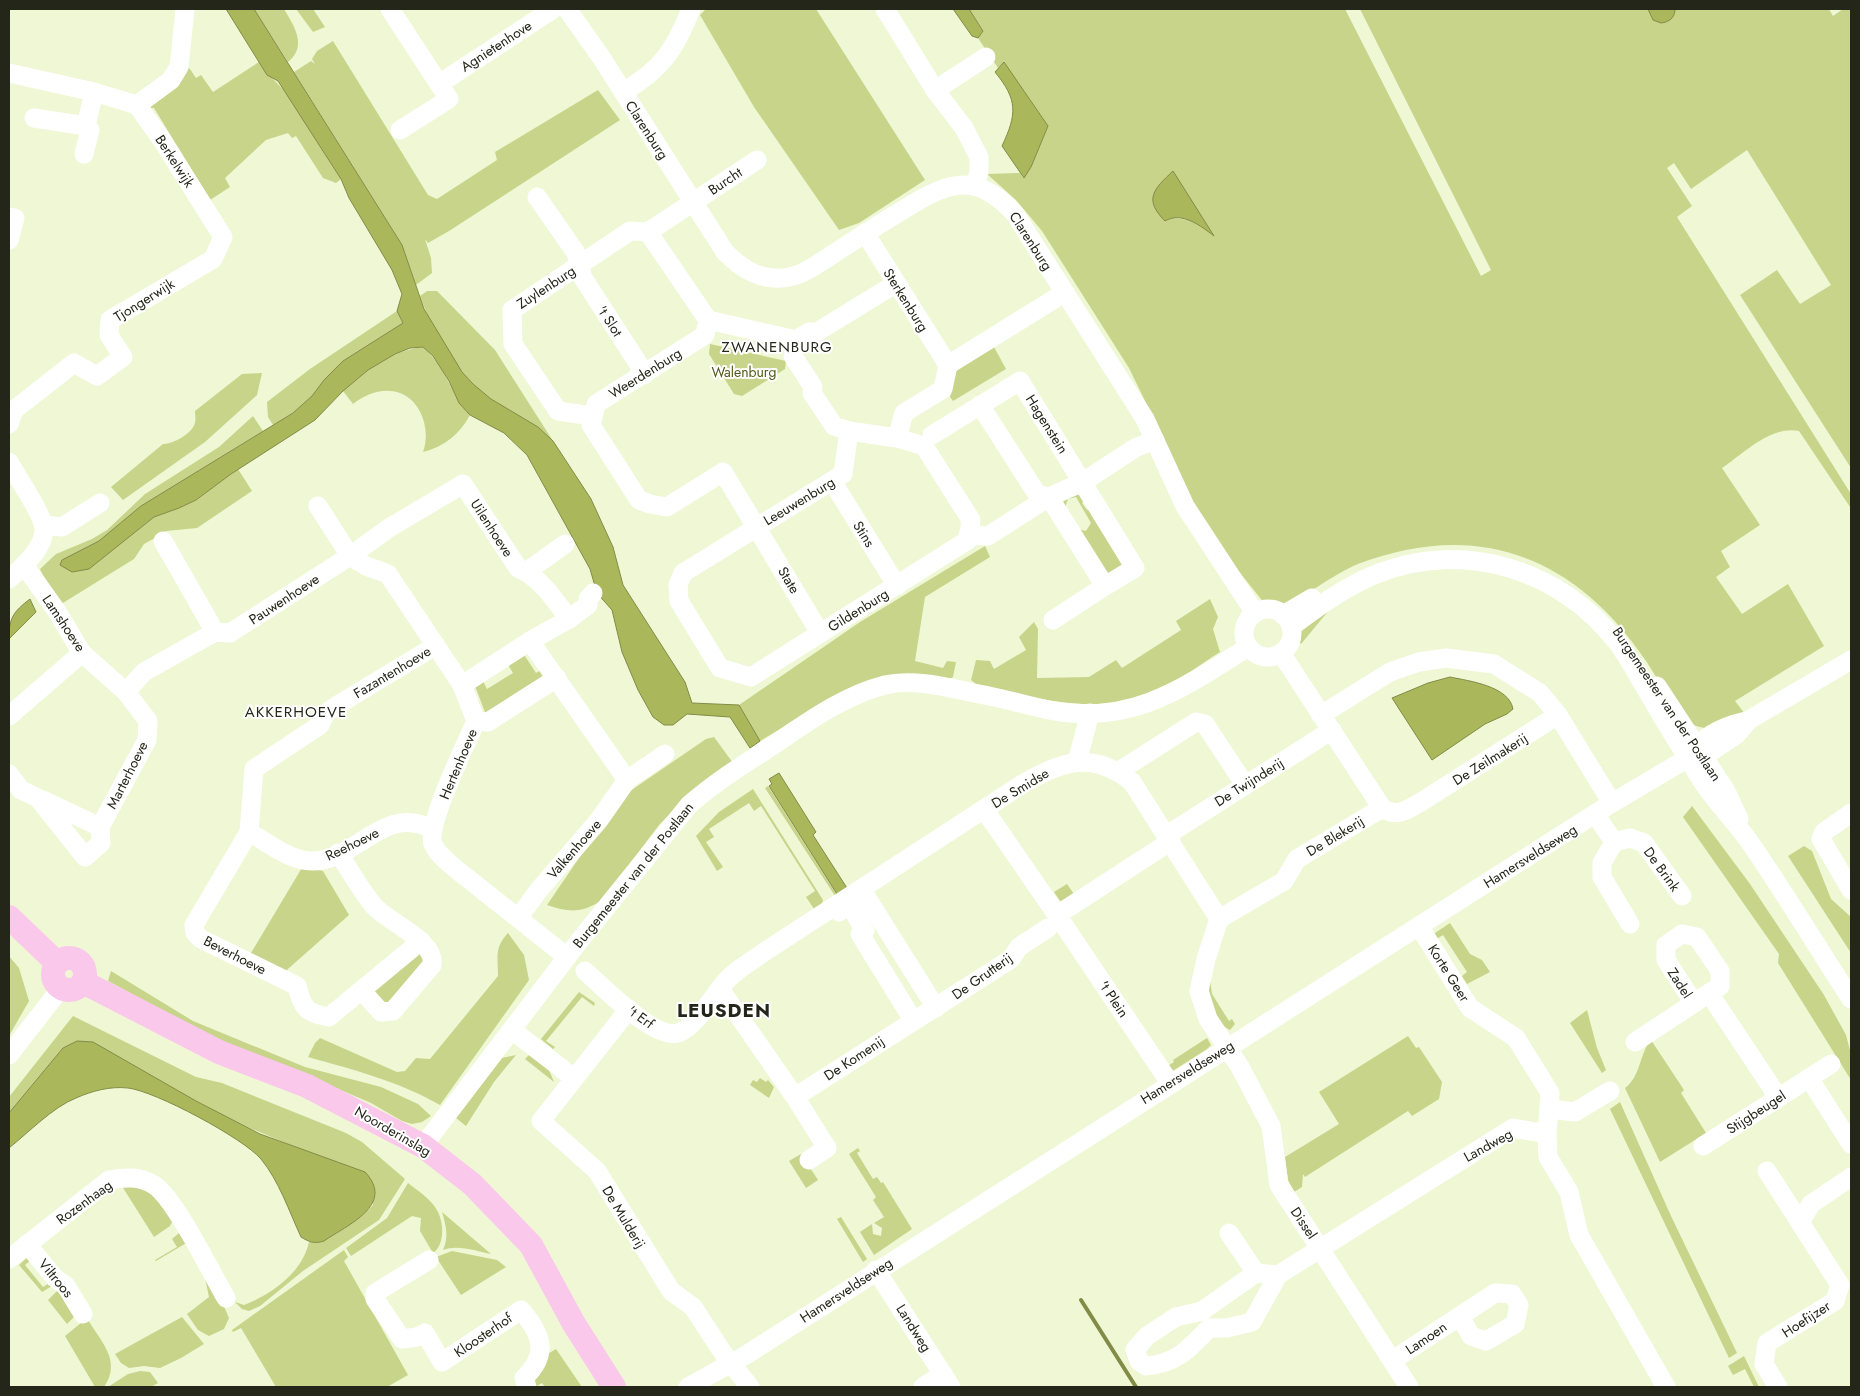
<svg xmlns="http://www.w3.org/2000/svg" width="1860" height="1396" font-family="Jost,sans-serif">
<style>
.green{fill:#c7d48a;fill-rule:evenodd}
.water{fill:#aab85b;stroke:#828c47}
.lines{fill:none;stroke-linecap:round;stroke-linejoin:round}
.stream{stroke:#828c47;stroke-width:4}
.minor{stroke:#fff;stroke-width:19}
.major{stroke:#fac8eb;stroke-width:24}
.labels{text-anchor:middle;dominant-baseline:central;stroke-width:4;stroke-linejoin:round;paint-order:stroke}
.street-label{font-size:14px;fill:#232619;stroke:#fff}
.park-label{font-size:14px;fill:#515a16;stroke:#fff}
.neighbourhood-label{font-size:15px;letter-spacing:1px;fill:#232619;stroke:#fff}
.district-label{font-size:19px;font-weight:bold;letter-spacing:1px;fill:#232619;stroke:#fff}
</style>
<rect width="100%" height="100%" fill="#f0f7d5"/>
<g class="green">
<path d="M254,9h30c10,17 24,37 4,53z"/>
<polygon points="296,9 313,9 325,27 313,32"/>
<polygon points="706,9 816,9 925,180 859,223 839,230 754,107 700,15"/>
<path d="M969,9h376l136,267 10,-6 -131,-261h469l4,7 10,-7h8v459l-111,-173 37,-25 23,34 31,-19 -84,-135 -56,39 -17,-26 -7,5 25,38 -15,11 174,277 -1,13 -51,-76c-28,-6 -56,23 -77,37l38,57 -39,26 9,16 -14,10 26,37 46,-30 36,62 -89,55 10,13 -37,15c-7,-2 -15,-3 -21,-8 -10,-8 -32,-47 -41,-60 -70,-104 -168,-143 -288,-97 -29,12 -53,35 -83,44l-10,-4 -37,-46 -47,-74 -18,-46 -34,-70 -87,-137 -26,-31 -29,-26 33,-1 3,5 8,-11 17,-41 -44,-64 -6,6 -20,-30 5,-8zM1173,171l29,56 -11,-7 -21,-2z"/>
<polygon points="333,41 428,195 437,199 497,160 495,152 598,90 620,120 449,231 428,243 425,239 431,258 432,273 416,285 402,245 294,72 311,61 315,64 312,59 317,51"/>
<path d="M259,62c8,13 20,21 30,35 18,27 34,55 52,82l-5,4 -13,-5 -27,-42 -4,2 -4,-5 -22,7 -41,38 5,9 -20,13 -56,-92h-3l1,-6 30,-36 8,3 6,9 5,-3 12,17z"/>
<path d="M427,291h10l58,59 58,91c-18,-17 -40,-27 -61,-41 -31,-20 -60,-69 -72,-104z"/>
<polygon points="397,311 403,323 343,361 324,380 312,396 293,413 273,425 268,417 267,402 310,369"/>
<polygon points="710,344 786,361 785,369 742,396 734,394 709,354"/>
<path d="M423,347c22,19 28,47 47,68 -10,19 -26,32 -47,37 8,-20 -1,-51 -23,-59 -17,-6 -34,1 -47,11l-10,-13c22,-21 49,-41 80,-44z"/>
<polygon points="994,347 1006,369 953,401 950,397 951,374"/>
<path d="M262,373l-5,22 -52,47 -82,58 -12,-13 52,-43c10,0 29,-10 32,-21 1,-4 0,-9 0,-12l47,-37z"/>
<polygon points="253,416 263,431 142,506 99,541 132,534 154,517 179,508 196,500 238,469 252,491 197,528 166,531 155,538 144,544 134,559 58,606 40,569 56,554 92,539 107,530 145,494 219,447"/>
<polygon points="1079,493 1085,500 1082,503 1087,510 1091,508 1123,564 1108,574 1077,529 1086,531 1091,523 1076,497 1068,499 1064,510 1063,499"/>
<polygon points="985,546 990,557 925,597 915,661 943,668 947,661 956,662 953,677 947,680 917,677 805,714 760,741 739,705 860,622"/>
<polygon points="1340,597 1301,644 1295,635"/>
<path d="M1210,599l8,18 -5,12 7,23c-24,15 -49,35 -76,44 -57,19 -112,1 -168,-12l-5,-4 5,-20 14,1 4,8 32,-19 -7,-13 15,-15 4,7 -1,49 52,-1 27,-17 6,8 59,-38 -5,-9z"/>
<polygon points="523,653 536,673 543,669 544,678 486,715 475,686 483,681 487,689 513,673 507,663"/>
<path d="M714,737l19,26 -48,35 -26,27 -56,74c-19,14 -34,14 -56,6l73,-107 86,-59z"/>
<polygon points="768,786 837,895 835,896 765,788"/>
<polygon points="753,789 823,900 822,904 814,909 806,897 815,891 761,806 754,811 749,803 709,829 714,837 706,842 723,867 717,871 696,836 719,812"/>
<polygon points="1692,806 1750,884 1824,995 1846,1035 1851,1054 1851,1080 1778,963 1779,954 1683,817"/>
<polygon points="1804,846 1812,851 1831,899 1851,917 1851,953 1788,856"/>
<polygon points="303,866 323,871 349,915 280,976 248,958"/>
<polygon points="1067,884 1076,897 1063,905 1054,892"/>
<polygon points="1450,923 1470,954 1482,960 1490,972 1467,984 1462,976 1467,972 1443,935 1435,940 1432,935"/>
<path d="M508,933l16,22 5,25 -89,125c-42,-24 -86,-35 -132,-48l7,-14 5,-5 77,34 8,-1 11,-13 14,1 68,-83c0,-19 -4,-28 10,-43z"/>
<polygon points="421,941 432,954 393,1011 362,991"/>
<polygon points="9,956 19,968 29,1001 9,1036"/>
<polygon points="111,971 193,1021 305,1067 381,1087 418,1104 431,1116 422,1122 412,1124 402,1121 371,1103 329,1085 247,1056 108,981"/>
<polygon points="1210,979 1212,994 1229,1021 1232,1019 1235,1024 1230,1030 1221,1025 1207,993"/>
<polygon points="579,992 595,1003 594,1006 582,997 546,1041 555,1047 553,1049 541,1039"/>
<polygon points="1587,1010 1597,1048 1606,1070 1602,1073 1570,1023"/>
<path d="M73,1016l123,61 26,6 124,50 16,9 43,37 -26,41 -76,51 -43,35 -11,5 -7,-2 -7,-7 9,3c28,-11 58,-32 65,-63 18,2 52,-24 64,-37l-8,-33 -51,-17 -81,-34 -37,-20 -133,-53 -54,65v-16z"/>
<polygon points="1408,1036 1416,1048 1419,1047 1442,1082 1439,1099 1412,1116 1408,1111 1305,1177 1303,1174 1302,1187 1294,1192 1288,1180 1285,1157 1339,1124 1319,1092"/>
<polygon points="1207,1038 1211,1045 1207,1049 1171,1072 1166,1067 1174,1062 1173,1060"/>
<path d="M1651,1040l33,50 -3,3 25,40 -46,29 -35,-74c16,-12 14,-34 26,-48z"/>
<polygon points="516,1055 494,1082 466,1126 456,1118 502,1058"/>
<polygon points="529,1055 549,1070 554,1082 525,1059"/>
<polygon points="760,1078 766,1082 768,1080 774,1087 769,1098 750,1085 753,1080 757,1082"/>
<polygon points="1620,1102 1671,1216 1737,1353 1729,1358 1610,1109"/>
<polygon points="858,1148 860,1151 857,1153 873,1179 877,1177 881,1183 883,1182 912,1229 874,1255 860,1232 872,1224 873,1234 881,1236 882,1228 874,1223 884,1217 873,1200 876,1197 849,1154"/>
<polygon points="801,1154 818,1180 806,1188 789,1161"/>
<polygon points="120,1183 149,1188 173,1220 170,1226 154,1237"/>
<path d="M408,1183c9,7 21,15 27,24 9,12 11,37 -2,46l-13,-22 1,-13 -9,-2 -61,40 -5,-8 41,-30z"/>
<path d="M442,1212l49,42c-14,-3 -34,-10 -48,-4 6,-14 3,-24 -1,-38z"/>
<polygon points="841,1217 867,1259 863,1262 837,1219"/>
<polygon points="179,1233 188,1242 156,1261 155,1260 177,1247 172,1239"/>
<polygon points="344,1250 348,1257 344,1261 408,1375 387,1387 276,1387 241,1328 233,1332 232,1330"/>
<polygon points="452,1251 497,1260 506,1267 461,1295 436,1257"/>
<polygon points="29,1256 32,1259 25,1265 43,1287 51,1282 52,1286 42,1292 19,1265"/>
<polygon points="205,1278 222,1302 229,1318 224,1329 209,1336 198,1330 187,1314 209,1297"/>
<polygon points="61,1287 75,1316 67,1324 48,1300"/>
<polygon points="182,1317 204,1344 181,1358 160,1368 144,1366 129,1368 121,1363 115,1354"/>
<path d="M87,1318c12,22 36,42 17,69h-9l-30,-51z"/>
<polygon points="556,1349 582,1387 545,1387 542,1383 535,1387 531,1381 546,1355"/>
<polygon points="1744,1356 1759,1387 1754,1387 1745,1369 1733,1375 1728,1366"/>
<polygon points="140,1371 150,1372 158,1383 151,1387 108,1387 128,1374"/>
</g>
<g class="water">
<polygon points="226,9 254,9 402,245 424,309 462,372 473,384 491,399 538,427 553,441 591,499 613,547 623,585 685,682 692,703 739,705 760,741 750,748 730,717 687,714 673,725 664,725 653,717 638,690 622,652 612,610 597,593 590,569 527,455 504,433 470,415 459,403 449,381 433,356 423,347 410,348 395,354 368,370 343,391 315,420 231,474 196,500 179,508 154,517 89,569 72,572 60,565 62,560 99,541 141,506 293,413 312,396 324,380 343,361 403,323 397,311 402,294 392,270 349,198 341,179 278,81 267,75"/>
<polygon points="953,9 969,9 983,31 978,38 972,36"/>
<path d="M1648,9h27c0,9 -6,13 -14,14l-8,-3z"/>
<path d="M1004,62l44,64 -17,41 -7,11 -22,-32c15,-32 16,-46 -7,-74z"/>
<path d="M1173,171l41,65c-13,-10 -32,-25 -49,-15 -22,-22 -11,-32 8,-50z"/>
<path d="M30,599l6,13 -27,27c0,-21 4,-27 21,-40z"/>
<path d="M1450,677c19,4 59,9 63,32l-6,5 -22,10 -53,36 -40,-62 36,-15z"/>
<polygon points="779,773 816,832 813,835 847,888 837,894 769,786 772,784 769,779"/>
<path d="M77,1041l16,1 103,59 64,33 105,38c31,33 -18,53 -41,69 -10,3 -15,1 -23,-4 -12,-26 -22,-56 -40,-78 -18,-21 -106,-68 -133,-71 -18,-2 -36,3 -52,10 -23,9 -48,35 -67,50v-35l54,-65z"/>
</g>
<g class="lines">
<polyline class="stream" points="1081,1300 1136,1387"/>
<g class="minor">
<polyline points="390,9 439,84 553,9"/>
<path d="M567,9l34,48 124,195c14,14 29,25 49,26 23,2 41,-12 59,-24 22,-14 43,-28 65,-41 45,-28 75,-46 117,1l130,205 40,87 70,107"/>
<polyline points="885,9 935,90 964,128 979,157 979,172 975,186"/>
<polyline points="9,73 94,92 137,105 162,140 223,237 213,259 110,320 109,335 123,357 97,376 74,363 14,410 9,424"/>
<polyline points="935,90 986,57"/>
<path d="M623,92c38,-22 52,-42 68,-83"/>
<polyline points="137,105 171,80 179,67 185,9"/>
<polyline points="34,118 86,126 90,130 84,154"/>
<polyline points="86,126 94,92"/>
<polyline points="400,130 449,99 439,84"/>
<polyline points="537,197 576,253 583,278 645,374"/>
<polyline points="9,217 15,218 9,240"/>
<polyline points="648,232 708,320 796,340 809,332 817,332 895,284"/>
<polyline points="865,233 948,365"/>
<polyline points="708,320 705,335 596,404 591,425 639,500 650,504 667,507 723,472 820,633"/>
<polyline points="796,340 793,356 813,387 812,393 834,426 849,431"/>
<polyline points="592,416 558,411 513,344 512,310 630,231 648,232 757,160"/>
<polyline points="932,435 1020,381 1135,568 1105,586 1049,497 1037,494 980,405"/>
<polyline points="897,438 924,446 971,520 968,540 751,677 720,668 679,601 678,585 683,573 843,474 849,431 897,438 904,413 943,389 948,365 1064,293"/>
<path d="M9,462c8,15 31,48 34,62 6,20 -21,44 -34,55"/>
<polyline points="832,481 897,586"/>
<path d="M318,506l32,50 16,10 22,8 74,111 14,36c-9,21 -50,104 -43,123 4,10 15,18 23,25l111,88"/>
<polyline points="44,525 62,527 100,503"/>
<polyline points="968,535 988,536 1049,497 1083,482 1135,448 1155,440"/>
<polyline points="526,572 565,544"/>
<circle cx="1268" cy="633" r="24"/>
<polyline points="1283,615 1312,598"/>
<polyline points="569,619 588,605 588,599 593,593"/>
<polyline points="1053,620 1105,586"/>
<path d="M1291,627c27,-20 56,-42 88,-54 85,-33 182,-3 237,68 14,18 24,39 36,58 16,28 33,55 50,82 15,23 34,41 49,63 35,51 67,104 100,155"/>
<path d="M215,632l15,1 120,-77 39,-28 74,-44 55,84c23,10 37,32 51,51l-39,22 -68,44"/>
<path d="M1281,653l101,155c14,10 25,2 39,-6l137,-87"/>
<polyline points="1657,686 1726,791 1739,819"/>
<polyline points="126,692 144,672 215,632 163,541"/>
<polyline points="1321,715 1390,672 1419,662 1446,658 1494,664 1540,693 1558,715 1612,803"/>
<polyline points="9,716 82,653"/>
<polyline points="476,721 488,722 557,678"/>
<path d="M1690,755c12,-19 34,-29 56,-34"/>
<polyline points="1077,762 1090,713"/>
<polyline points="1119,771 1196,722 1205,724 1245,785"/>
<polyline points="9,774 21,790 38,798 85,857 101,843 100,827 147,740 148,721 126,692 82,653 56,610 24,565"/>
<polyline points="627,780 665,754"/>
<polyline points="43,800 100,827"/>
<polyline points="984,809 1057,915"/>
<polyline points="1851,813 1824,832 1821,839 1851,890"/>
<polyline points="1595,814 1614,842"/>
<path d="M433,830c-48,-28 -76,31 -121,31 -22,0 -45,-19 -63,-29l5,-63 66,-44 5,-11 11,-8 99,-60"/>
<path d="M249,832l-55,93 1,8 6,6 96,47c6,23 9,27 32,31l92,-76"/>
<polyline points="1167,835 1332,730"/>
<path d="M338,853c12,17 22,36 35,52 14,17 64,36 59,60l-39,46 -12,1 -19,-21"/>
<polyline points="858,891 864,901 867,898 936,1008"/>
<polyline points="835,906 839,912 850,905 865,931 860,934 913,1020"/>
<polyline points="519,917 538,891 599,820 627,780 530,641"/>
<polyline points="1219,919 1284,881 1297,859 1382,808"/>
<polyline points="1630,924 1602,877 1602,863 1614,842 1630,838 1644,843 1682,896"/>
<polyline points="1419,926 1470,1008 1516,1038 1550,1093 1547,1134"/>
<path d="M585,971c17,15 69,69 93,62 18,-6 36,-39 49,-53 10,-11 25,-19 37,-28l257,-167c40,-24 71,-35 111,-3l87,137 -13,40 -7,32 9,28 32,48 31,59 8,59 130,202"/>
<polyline points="720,989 795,1097 827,1148 809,1160"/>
<polyline points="1709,993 1778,1097"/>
<polyline points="629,1009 541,1121 597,1171 671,1291 693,1307 725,1356 750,1387"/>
<polyline points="512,1030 574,1078"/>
<polyline points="1635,1042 1720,986 1720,971 1697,937 1682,934 1666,945 1666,960 1694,1003"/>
<polyline points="9,1055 61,988"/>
<polyline points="1809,1078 1851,1144"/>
<polyline points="1170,1083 1057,915 1171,841"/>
<polyline points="795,1097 1011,959 1019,947 1048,928"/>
<polyline points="1550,1109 1575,1112 1610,1091"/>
<path d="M423,1146l157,-206 109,-135c25,-22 52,-39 80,-57 36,-24 73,-52 116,-63 30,-7 65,3 94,9 23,4 46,11 70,16 82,16 133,-21 199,-63"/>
<polyline points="1703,1146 1831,1064"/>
<polyline points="1767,1171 1840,1285 1835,1301 1767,1343 1764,1364 1778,1387"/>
<polyline points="1801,1221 1811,1204 1851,1177"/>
<polyline points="1229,1233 1256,1273"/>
<polyline points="27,1244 55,1278 66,1286 83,1314"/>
<path d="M9,1259l100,-79c16,-3 31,-4 45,5 20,12 58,89 72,113"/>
<path d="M429,1260l-54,33v6l27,40 15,-2 8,-4 17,29 79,-52c20,23 29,44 3,68l3,9"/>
<polyline points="876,1270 951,1387"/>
<path d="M1278,1275l-22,-2 -54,38 -26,6 -29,19 -12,14 4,11 7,5c30,-2 43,-17 63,-38h18l25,-6 26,-47 235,-147 34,6 1,23 21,35 10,43 87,152"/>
<polyline points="1393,1360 1495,1293 1512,1294 1519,1305 1515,1324 1486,1341 1471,1336 1460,1316"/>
<polyline points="688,1387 746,1355 1612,803 1688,758 1704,756 1736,735 1749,720 1851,660"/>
<polyline points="923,1387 943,1374"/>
</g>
<g class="major">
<polyline points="9,917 57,963"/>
<circle cx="69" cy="974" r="16"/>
<polyline points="83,982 219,1052 307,1086 423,1146 472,1184 531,1245 574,1324 614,1387"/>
</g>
</g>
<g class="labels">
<g class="street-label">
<text transform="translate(496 46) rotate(-33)">Agnietenhove</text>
<text transform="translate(647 130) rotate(57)">Clarenburg</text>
<text transform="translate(175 161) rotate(57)">Berkelwijk</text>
<text transform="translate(725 181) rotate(-34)">Burcht</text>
<text transform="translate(1031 241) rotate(57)">Clarenburg</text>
<text transform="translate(546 287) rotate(-33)">Zuylenburg</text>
<text transform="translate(144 300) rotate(-32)">Tjongerwijk</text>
<text transform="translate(906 300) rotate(58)">Sterkenburg</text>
<text transform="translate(610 321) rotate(57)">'t Slot</text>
<text transform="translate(645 373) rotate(-32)">Weerdenburg</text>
<text transform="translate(1047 424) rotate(58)">Hagenstein</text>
<text transform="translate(799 501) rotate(-31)">Leeuwenburg</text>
<text transform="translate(492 528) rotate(57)">Uilenhoeve</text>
<text transform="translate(864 534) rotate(58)">Stins</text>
<text transform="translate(789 580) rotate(59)">State</text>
<text transform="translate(284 599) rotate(-33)">Pauwenhoeve</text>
<text transform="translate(858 610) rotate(-32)">Gildenburg</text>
<text transform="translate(64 623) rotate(56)">Lamshoeve</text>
<text transform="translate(392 672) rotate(-31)">Fazantenhoeve</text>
<text transform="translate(1667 704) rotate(56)">Burgemeester van der Postlaan</text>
<text transform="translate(1490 759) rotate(-32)">De Zeilmakerij</text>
<text transform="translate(458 764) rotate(-67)">Hertenhoeve</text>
<text transform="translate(127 775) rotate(-63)">Marterhoeve</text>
<text transform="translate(1249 782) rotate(-32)">De Twijnderij</text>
<text transform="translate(1020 788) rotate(-31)">De Smidse</text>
<text transform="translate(1335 836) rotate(-31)">De Blekerij</text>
<text transform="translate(352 844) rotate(-26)">Reehoeve</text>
<text transform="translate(574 849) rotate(-49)">Valkenhoeve</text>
<text transform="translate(1530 856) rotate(-32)">Hamersveldseweg</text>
<text transform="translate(1662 869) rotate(54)">De Brink</text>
<text transform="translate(633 875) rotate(-51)">Burgemeester van der Postlaan</text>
<text transform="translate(235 955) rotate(27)">Beverhoeve</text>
<text transform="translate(1449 973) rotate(58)">Korte Geer</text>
<text transform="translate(982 976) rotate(-35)">De Grutterij</text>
<text transform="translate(1680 983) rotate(57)">Zadel</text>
<text transform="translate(1114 999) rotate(56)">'t Plein</text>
<text transform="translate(641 1017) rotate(36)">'t Erf</text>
<text transform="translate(854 1058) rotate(-33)">De Komenij</text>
<text transform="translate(1187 1072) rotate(-32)">Hamersveldseweg</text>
<text transform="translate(1756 1112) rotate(-33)">Stijgbeugel</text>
<text transform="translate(393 1131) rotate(30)">Noorderinslag</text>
<text transform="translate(1488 1145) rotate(-29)">Landweg</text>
<text transform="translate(84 1202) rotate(-36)">Rozenhaag</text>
<text transform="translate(624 1217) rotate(59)">De Mulderij</text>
<text transform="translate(1304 1223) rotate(56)">Dissel</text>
<text transform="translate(56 1278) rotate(50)">Viltroos</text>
<text transform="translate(846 1290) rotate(-33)">Hamersveldseweg</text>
<text transform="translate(1806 1319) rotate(-33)">Hoefijzer</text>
<text transform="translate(914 1328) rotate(58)">Landweg</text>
<text transform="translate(483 1335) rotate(-34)">Kloosterhof</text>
<text transform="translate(1426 1338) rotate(-34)">Lamoen</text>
</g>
<g class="park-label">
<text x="744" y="372">Walenburg</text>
</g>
<g class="neighbourhood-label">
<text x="777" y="347">ZWANENBURG</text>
<text x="296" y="712">AKKERHOEVE</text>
</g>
<g class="district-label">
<text x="724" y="1010">LEUSDEN</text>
</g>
</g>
<rect width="1860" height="1396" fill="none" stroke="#232619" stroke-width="20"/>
</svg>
